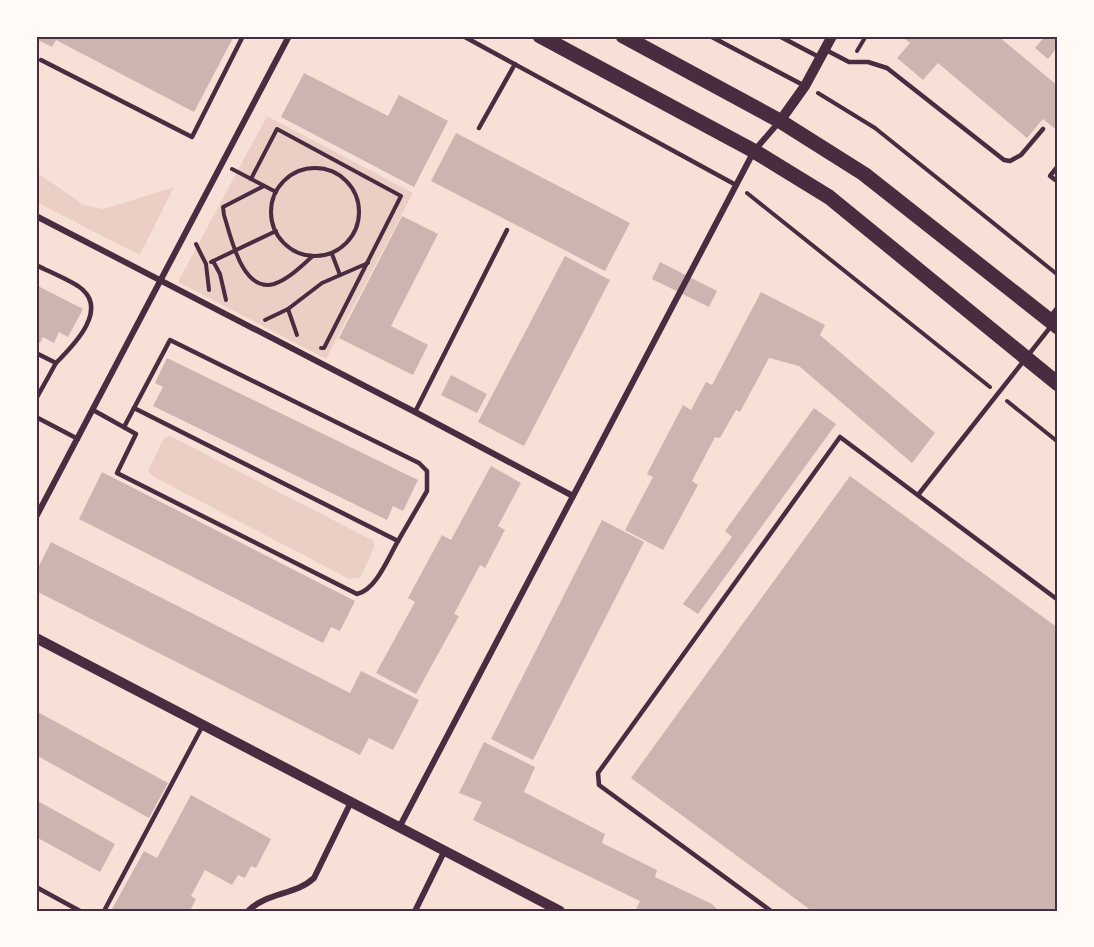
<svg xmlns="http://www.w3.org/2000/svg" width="1094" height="947" font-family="'IBM Plex Sans',sans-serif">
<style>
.green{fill:#ebcfc5}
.building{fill:#ccb4b1}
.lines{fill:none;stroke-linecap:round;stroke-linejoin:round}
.path{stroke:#4a2c40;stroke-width:4}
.service{stroke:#4a2c40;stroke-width:4.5}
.minor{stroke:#4a2c40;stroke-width:6}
.tertiary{stroke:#4a2c40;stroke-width:10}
.primary{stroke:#4a2c40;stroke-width:15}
.neatline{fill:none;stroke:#4a2c40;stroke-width:2}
</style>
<rect width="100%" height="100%" fill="#f7e1d7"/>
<g class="green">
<polygon points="267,116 413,193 326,359 178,282"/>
<polygon points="36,172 84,205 104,209 174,187 140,255 36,202"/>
<polygon points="170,436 374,541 374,548 360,578 349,579 152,476 148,471 164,438"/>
</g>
<g class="building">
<polygon points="36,36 234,36 194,112 56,40 52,47 36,39"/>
<polygon points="901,36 998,36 1058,86 1058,123 1054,128 1043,119 1027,138 938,63 923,80 897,58 910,43"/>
<polygon points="1045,36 1058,36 1058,46 1048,59 1035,48"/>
<polygon points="304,73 388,116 399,95 448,121 414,187 281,117"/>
<polygon points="456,133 630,223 605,271 431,181"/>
<polygon points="402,216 438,234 391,326 428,345 413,375 339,338"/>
<polygon points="565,256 610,280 524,446 478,422"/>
<polygon points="660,262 717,291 709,307 652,279"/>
<polygon points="36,285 83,309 68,337 59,332 54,343 43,337 40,343 36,341"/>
<polygon points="761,292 825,325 820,335 935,433 912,463 799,366 769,358 740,412 736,410 720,438 715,437 692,481 698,485 663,550 625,530 653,477 647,474 683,405 691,410 706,382 712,385"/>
<polygon points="167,358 418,480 403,511 393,506 387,520 153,406 163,387 155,383"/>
<polygon points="451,375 487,394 477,413 441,395"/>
<polygon points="814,408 836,424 698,614 683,604 732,537 725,531"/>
<polygon points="491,466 521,483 498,526 505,530 485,568 480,565 454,614 459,616 416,694 376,673 415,602 408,598 442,535 451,540"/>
<polygon points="102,472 355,601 340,631 331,627 323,643 79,519"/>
<polygon points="850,476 1058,628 1058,911 812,911 631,778"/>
<polygon points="602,520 644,542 533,760 491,739"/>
<polygon points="51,542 350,693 361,671 419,700 393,750 369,738 360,755 36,591 36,572"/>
<polygon points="36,711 168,783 149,818 36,755"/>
<polygon points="484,742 535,767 524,792 605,834 602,843 657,870 655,877 712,904 719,911 635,911 640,901 473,820 482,802 459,793"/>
<polygon points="191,795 271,839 256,868 251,866 245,878 238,875 232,885 205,870 191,896 196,899 190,911 111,911 144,851 157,858"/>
<polygon points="36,800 115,844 100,872 36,837"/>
</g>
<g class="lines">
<g class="path">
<polyline points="857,51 866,36"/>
<polyline points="818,93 875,128 1058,275"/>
<circle cx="315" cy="212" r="44"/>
<polyline points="232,169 276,192"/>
<polyline points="251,179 277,129 401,196 324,348 321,348"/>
<path d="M264,186l-41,21 1,8c7,22 18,78 50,69 15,-5 27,-18 39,-28"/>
<polyline points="747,193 990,387"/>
<polyline points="196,244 206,264 209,290"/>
<polyline points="332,254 340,275"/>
<polyline points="213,261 220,274 226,300"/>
<polyline points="211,262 276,231"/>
<polyline points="288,309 297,335"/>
<polyline points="265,320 288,309 322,283 368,263"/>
<polyline points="1007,401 1058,442"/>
</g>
<g class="service">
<polyline points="463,36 736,185"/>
<polyline points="710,36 805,86"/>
<polyline points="779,36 819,57"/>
<polyline points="826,50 849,62 868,62 887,68 1004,160 1010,161 1021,155 1043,129"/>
<polyline points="41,60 192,137 243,36"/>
<polyline points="479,128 515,64"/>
<polyline points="1058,166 1050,176 1058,182"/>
<path d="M36,265c14,7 29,13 42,21 33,22 -4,59 -22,77"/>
<polyline points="1050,317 1058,307"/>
<polyline points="36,353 56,363 36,399"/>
<path d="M93,410l43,24 -19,39 240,121c19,-4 31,-36 41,-53l-264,-133"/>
<polyline points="415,412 507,230"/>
<polyline points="36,417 78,439"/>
<polyline points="124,427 170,340 419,463 427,471 427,491 398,541"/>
<polyline points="918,495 1052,325"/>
<polyline points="36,887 80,911"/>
<polyline points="104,911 203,725"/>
<polyline points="771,911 599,785 598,773 840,437 1058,600"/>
</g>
<g class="minor">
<polyline points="36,216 415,412 573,496"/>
<polyline points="36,517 289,36"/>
<polyline points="400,826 754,151 779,122"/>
<path d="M248,911c19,-19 48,-16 66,-33l37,-76"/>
<polyline points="415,911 445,850"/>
</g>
<g class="tertiary">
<polyline points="780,121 805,86 832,36"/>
<polyline points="36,638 560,911"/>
</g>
<g class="primary">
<polyline points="540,36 754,151 829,197 1058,384"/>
<polyline points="623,36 780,121 864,174 1058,327"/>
</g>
</g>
<rect width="1094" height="947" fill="none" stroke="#fffaf5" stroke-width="75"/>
<rect x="38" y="38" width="1018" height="872" class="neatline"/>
</svg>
